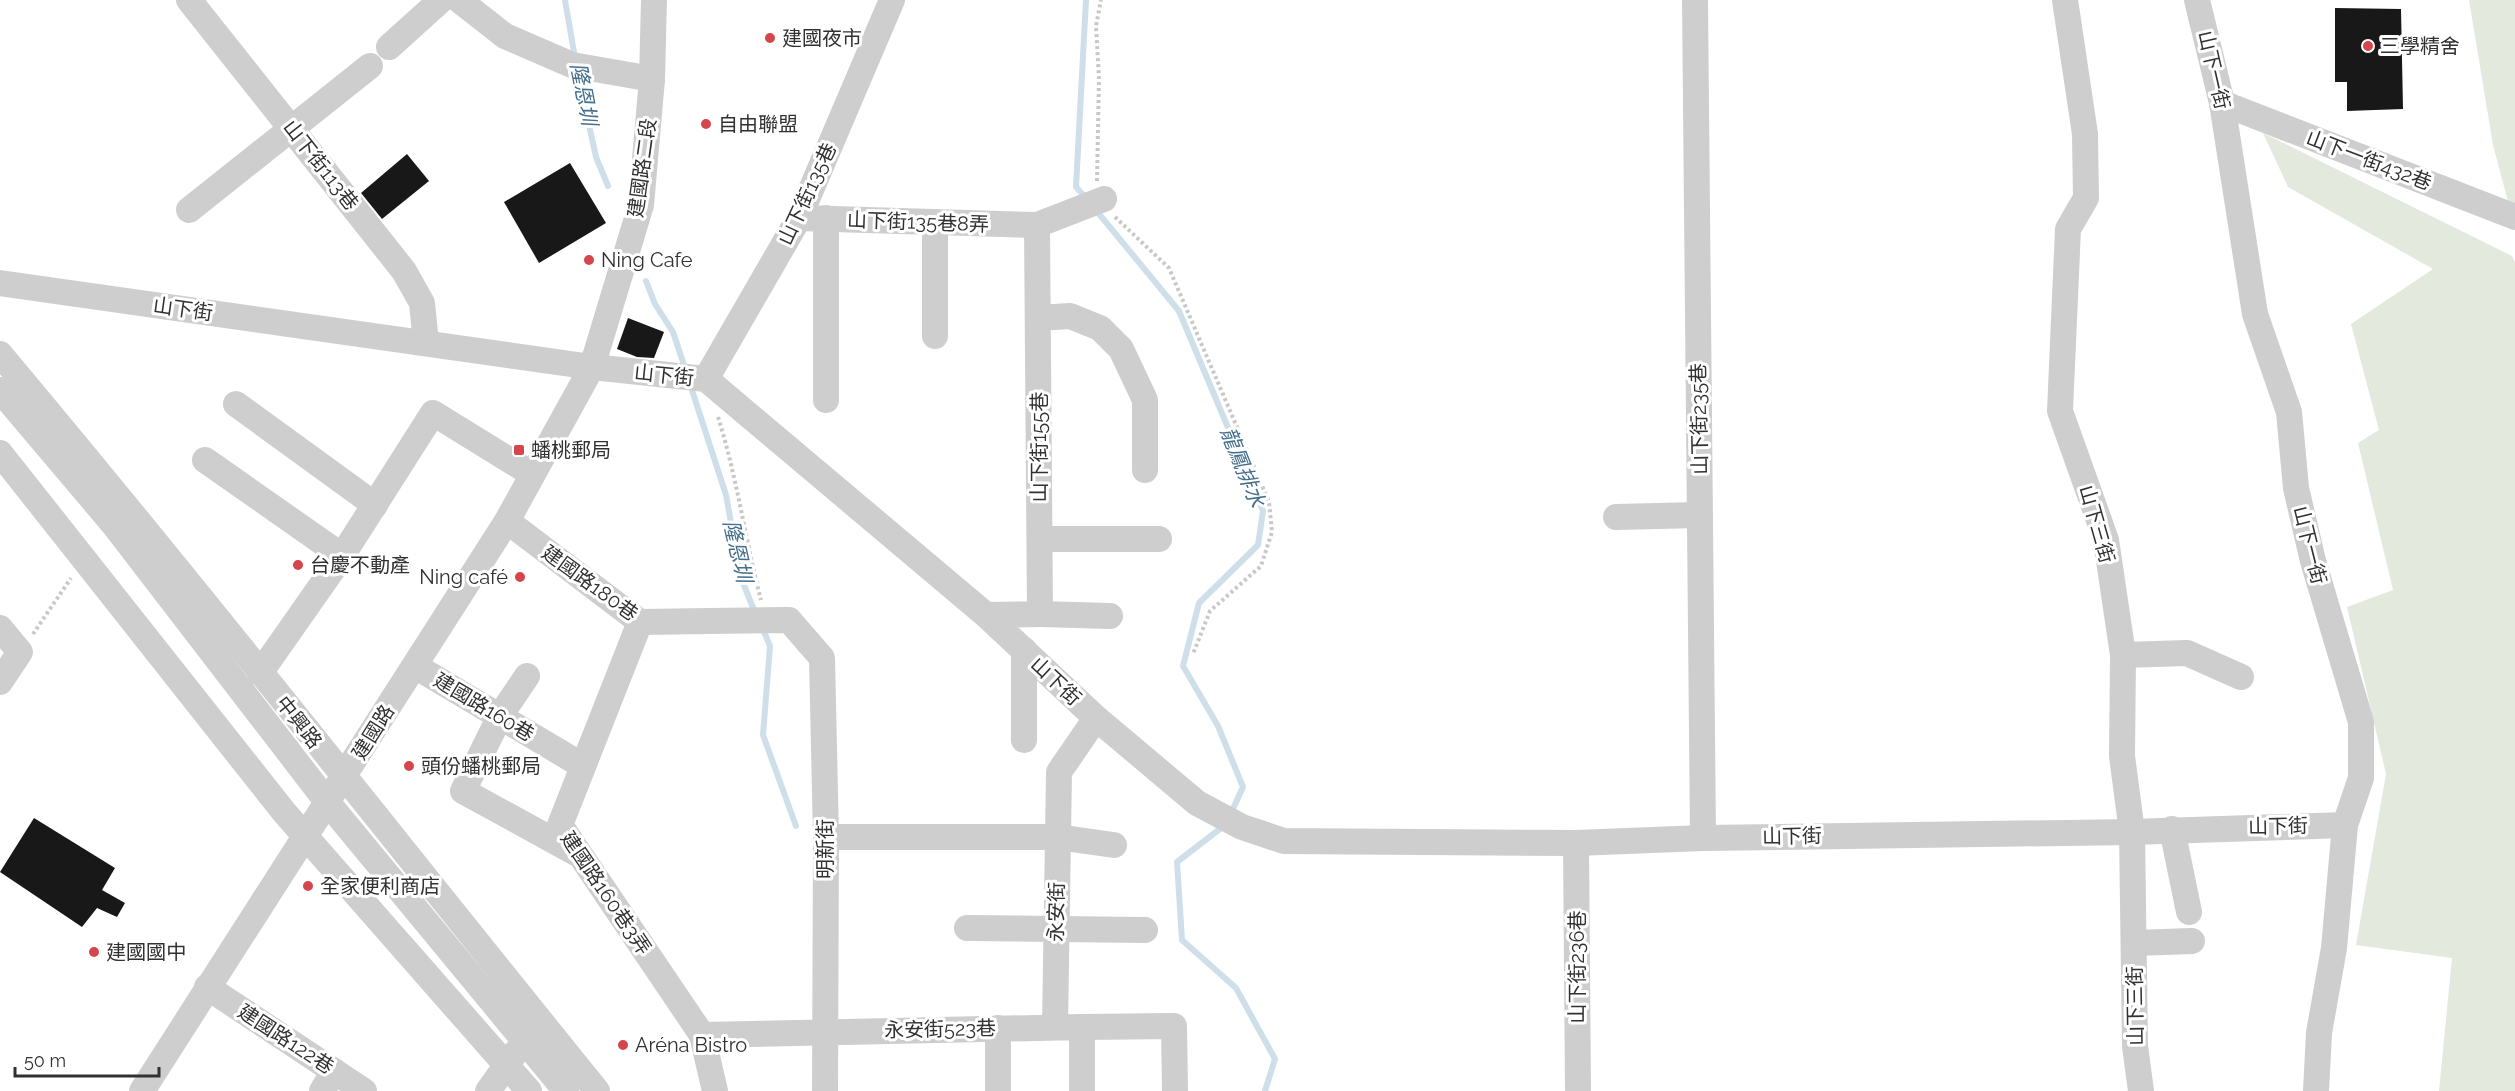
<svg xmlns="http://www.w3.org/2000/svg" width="2515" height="1091" font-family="Raleway,'Noto Sans TC',sans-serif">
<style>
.green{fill:#e3e9dd}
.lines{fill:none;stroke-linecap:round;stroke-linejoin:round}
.stream{stroke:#cedfea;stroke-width:6}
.building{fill:#181818}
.path{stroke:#c8c8c8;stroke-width:4;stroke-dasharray:3 3;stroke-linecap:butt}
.minor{stroke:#cecece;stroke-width:26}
.poi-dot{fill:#d5454c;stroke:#fff;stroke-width:2}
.labels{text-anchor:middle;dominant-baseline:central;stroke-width:6;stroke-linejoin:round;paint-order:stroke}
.poi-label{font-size:20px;fill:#313131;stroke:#fff;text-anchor:start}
.street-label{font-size:20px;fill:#313131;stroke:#fff}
.water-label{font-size:21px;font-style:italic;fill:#456f8c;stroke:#fff}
</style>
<rect width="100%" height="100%" fill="#fff"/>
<g class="green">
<polygon points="2469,0 2515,0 2515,228 2493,145"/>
<polygon points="2263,133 2512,256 2515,262 2515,1091 2439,1091 2452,958 2356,945 2386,774 2347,607 2393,590 2358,443 2379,430 2351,324 2433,269 2288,187"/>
</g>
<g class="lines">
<g class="stream">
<polyline points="565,0 575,58"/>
<polyline points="1086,0 1076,187 1087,199"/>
<polyline points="578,74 596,157 608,186"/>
<polyline points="1095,209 1179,311 1263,511 1258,545 1199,603 1183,666 1218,726 1243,787 1231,813"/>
<polyline points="646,281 655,304 673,332 686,371"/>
<polyline points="690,384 726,495 741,578 756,615"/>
<polyline points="762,627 770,646 763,735 796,826"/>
<polyline points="1225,825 1177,862 1182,940 1236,988 1275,1059 1265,1091"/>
</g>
</g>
<g class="building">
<polygon points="2335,8 2401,9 2403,109 2347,111 2347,82 2335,82"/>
<polygon points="407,154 429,181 382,219 361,193"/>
<polygon points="570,163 606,223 539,263 504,202"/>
<polygon points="628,318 664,332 654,358 637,357 617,349"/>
<polygon points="34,818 115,868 102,890 125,903 117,917 97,908 82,927 0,872"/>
</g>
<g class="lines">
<g class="path">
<polyline points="1097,181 1099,79 1096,26 1101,0"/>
<polyline points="1115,217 1169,268 1269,502 1272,532 1261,566 1210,611 1193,654"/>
<path d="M718,417c19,60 27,122 43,183"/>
<polyline points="33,634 71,578"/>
</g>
<g class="minor">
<polyline points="189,0 404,271 422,303 426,343"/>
<polyline points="459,0 505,36 572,65 652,79"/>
<polyline points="1695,0 1703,838"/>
<polyline points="2065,0 2085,134 2086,198 2068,229 2060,411 2106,540 2123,655 2122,756 2132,832 2135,1046 2141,1091"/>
<polyline points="2197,0 2222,103 2255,314 2289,412 2296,488 2313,561 2361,722 2361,778 2345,825 2334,948 2319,1033 2316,1091"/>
<polyline points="389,47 441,0"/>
<polyline points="2222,103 2515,217"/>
<polyline points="189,210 370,66"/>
<polyline points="799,218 1037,225 1104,199"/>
<polyline points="826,218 826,400"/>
<polyline points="935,222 935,336"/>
<polyline points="0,283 592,367 706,379 986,615 1096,718 1197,803 1242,827 1284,841 1576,843 1703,838 2132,832 2345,825"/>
<polyline points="1038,318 1070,316 1100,328 1121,349 1145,400 1145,470"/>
<path d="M0,354c203,242 398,491 597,737"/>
<polyline points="706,379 799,218 892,0"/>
<polyline points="0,390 115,526 328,803 566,1091"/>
<polyline points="236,404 375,505"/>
<polyline points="0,453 284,812 529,1091"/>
<polyline points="205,460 342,556"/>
<polyline points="1616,517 1700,515"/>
<polyline points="507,521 640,622 789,620 822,658 826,837 825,1091"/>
<polyline points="1040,539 1159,539"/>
<polyline points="1040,614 1110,616"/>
<polyline points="986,615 1040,614 1037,225"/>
<polyline points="640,622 560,825 702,1035 715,1091"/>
<polyline points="0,628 20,652 0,682"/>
<polyline points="1024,650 1024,740"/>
<polyline points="2123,655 2187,653 2241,677"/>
<polyline points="415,666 583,766"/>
<polyline points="260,673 342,556 433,413 532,474"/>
<polyline points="527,676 500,716 463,791 576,853"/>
<polyline points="2172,829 2189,912"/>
<polyline points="826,837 1057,837 1114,845"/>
<polyline points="1576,843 1578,1091"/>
<polyline points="967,928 1145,930"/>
<polyline points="2134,943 2192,941"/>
<polyline points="207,987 364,1091"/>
<polyline points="1055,1027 1059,772 1096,718"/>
<polyline points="1082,1027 1174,1026 1175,1091"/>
<polyline points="998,1028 998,1091"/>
<polyline points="702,1035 1082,1027 1082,1091"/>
<polyline points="142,1091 507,521 592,367 641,205 652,79 654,0"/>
<polyline points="322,1091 334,1071"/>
<polyline points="488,1091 516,1052"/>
</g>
</g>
<g class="poi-dot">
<circle cx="770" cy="38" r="6"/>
<circle cx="2368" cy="46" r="6"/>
<circle cx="706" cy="124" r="6"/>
<circle cx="589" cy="260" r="6"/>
<rect x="513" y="444" width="12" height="12" rx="3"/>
<circle cx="298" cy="565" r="6"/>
<circle cx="520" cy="577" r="6"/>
<circle cx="409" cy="766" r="6"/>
<circle cx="308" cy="886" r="6"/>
<circle cx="94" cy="952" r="6"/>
<circle cx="623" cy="1045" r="6"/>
</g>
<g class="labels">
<g class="poi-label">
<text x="782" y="38">建國夜市</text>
<text x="2380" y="46">三學精舍</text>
<text x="718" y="124">自由聯盟</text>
<text x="601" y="260">Ning Cafe</text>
<text x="531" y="450">蟠桃郵局</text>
<text x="310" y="565">台慶不動產</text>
<text x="508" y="577" text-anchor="end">Ning café</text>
<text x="421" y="766">頭份蟠桃郵局</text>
<text x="320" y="886">全家便利商店</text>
<text x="106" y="952">建國國中</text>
<text x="635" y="1045">Aréna Bistro</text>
</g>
<g class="street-label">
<text transform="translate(2214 70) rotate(77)">山下一街</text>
<text transform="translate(2369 160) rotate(21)">山下一街432巷</text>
<text transform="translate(321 165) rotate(52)">山下街113巷</text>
<text transform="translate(642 168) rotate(-82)">建國路二段</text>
<text transform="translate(807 194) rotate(-65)">山下街135巷</text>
<text transform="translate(918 222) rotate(2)">山下街135巷8弄</text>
<text transform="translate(183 309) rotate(8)">山下街</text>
<text transform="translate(664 375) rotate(6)">山下街</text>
<text transform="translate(1699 419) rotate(-91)">山下街235巷</text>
<text transform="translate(1039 447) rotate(-90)">山下街155巷</text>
<text transform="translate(2097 524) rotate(74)">山下三街</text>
<text transform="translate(2310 545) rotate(76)">山下一街</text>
<text transform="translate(590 583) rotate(36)">建國路180巷</text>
<text transform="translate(1056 681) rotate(43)">山下街</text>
<text transform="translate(484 707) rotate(31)">建國路160巷</text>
<text transform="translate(299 722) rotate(52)">中興路</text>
<text transform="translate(373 732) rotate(-58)">建國路</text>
<text transform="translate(2278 826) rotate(-1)">山下街</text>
<text transform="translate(1792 836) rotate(-1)">山下街</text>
<text transform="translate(825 849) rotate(-90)">明新街</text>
<text transform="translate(606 893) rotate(56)">建國路160巷3弄</text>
<text transform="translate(1056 912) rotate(-89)">永安街</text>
<text transform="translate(1577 967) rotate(-90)">山下街236巷</text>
<text transform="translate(2135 1006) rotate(-91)">山下三街</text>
<text transform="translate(940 1029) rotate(-1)">永安街523巷</text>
<text transform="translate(286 1039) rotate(33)">建國路122巷</text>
</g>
<g class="water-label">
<text transform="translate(584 94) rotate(79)">隆恩圳</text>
<text transform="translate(1243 467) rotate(68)">龍鳳排水</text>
<text transform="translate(738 551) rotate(77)">隆恩圳</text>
</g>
</g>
<path d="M15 1067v9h144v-9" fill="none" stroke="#313131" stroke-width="3"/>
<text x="24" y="1067" font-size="18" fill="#313131" stroke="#ffffff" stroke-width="4.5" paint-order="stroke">50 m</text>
</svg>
